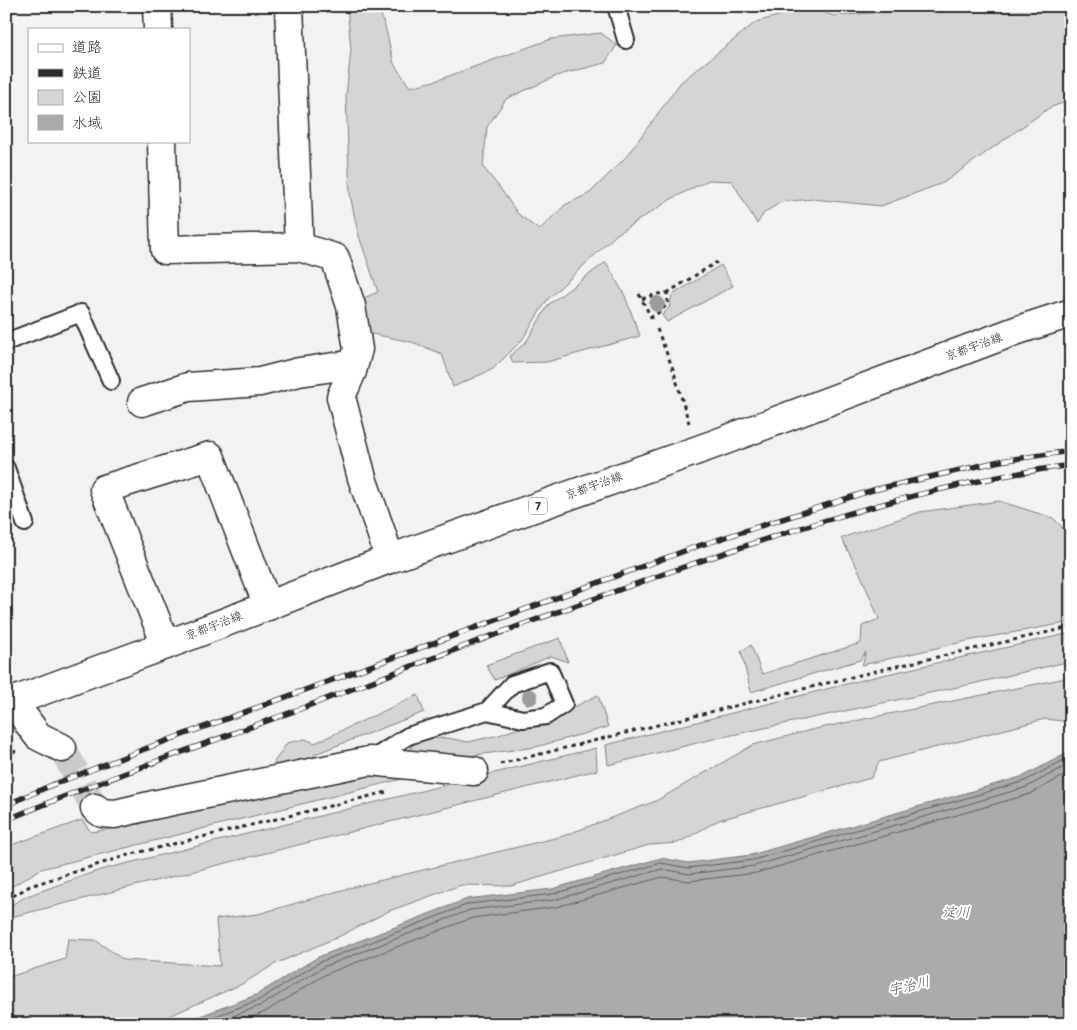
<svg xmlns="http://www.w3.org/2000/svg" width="1077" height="1030" font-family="'Balsamiq Sans','Klee One',sans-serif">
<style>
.green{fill:#d5d5d5;stroke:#808080}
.water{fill:#ababab;stroke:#787878}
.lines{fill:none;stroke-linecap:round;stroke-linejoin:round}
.shore{stroke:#5e5e5e;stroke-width:1}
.minor-tunnel{stroke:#cacaca;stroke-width:28;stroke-dasharray:28 14;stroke-linecap:butt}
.service-casing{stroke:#2b2b2b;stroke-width:20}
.minor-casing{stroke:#2b2b2b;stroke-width:31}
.primary-casing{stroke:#2b2b2b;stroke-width:31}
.path{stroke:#2b2b2b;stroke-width:3;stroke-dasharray:4 4;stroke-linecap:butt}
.service{stroke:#fff;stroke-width:16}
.minor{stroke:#fff;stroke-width:28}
.primary{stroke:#fff;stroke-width:28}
.rail-casing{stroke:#2b2b2b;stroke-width:5.5}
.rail{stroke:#fff;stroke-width:4;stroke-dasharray:11;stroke-linecap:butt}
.tree{fill:#9c9c9c}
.labels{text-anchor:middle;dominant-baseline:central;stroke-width:4;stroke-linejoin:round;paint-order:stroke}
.shield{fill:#fff;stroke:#6b6b6b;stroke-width:1}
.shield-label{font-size:11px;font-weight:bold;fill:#2b2b2b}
.street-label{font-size:12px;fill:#2b2b2b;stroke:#fff}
.water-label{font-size:14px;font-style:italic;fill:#585858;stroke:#fff}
</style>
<rect width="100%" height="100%" fill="#f2f2f2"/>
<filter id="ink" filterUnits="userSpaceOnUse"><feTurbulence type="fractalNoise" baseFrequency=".02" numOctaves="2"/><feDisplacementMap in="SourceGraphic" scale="10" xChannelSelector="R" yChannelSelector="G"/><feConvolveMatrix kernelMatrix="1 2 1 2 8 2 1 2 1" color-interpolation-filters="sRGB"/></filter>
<g filter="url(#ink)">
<g class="green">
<polygon points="347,6 378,6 386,30 394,64 410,87 438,80 551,39 601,33 617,45 605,63 559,75 506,99 487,127 483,167 500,188 518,214 539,230 565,205 590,193 626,157 681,82 756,22 806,8 816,10 834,16 871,13 891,6 1071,6 1071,100 1049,108 943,183 881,206 813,199 781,202 764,213 757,224 732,181 709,180 673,198 617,234 547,300 522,340 493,369 453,387 442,354 412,342 367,333 359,300 378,292 358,233 350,195 346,96 351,50"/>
<polygon points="606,262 625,296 640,336 547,362 513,363 510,356 526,342 549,304"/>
<polygon points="721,265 733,286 667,322 662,315 669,308 672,295"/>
<polygon points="999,501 1053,518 1062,527 1062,528 1071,530 1071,622 967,641 862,665 866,652 860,660 751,692 741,651 751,645 762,674 861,643 862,626 879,619 860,573 841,538 920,512"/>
<polygon points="1071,633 1071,661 972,684 713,739 608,765 606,745 874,677"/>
<polygon points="560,638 568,662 551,656 495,680 486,665"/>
<polygon points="1071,677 1071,722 1045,719 879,762 871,778 719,820 678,843 649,845 511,886 461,885 389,911 338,937 275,964 242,984 151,1024 6,1024 6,978 65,959 68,939 95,940 124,960 220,966 216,919 258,914 349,888 563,836 656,801 753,745 815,729"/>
<polygon points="418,695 424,712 315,754 308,764 281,771 274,762 287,743 305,739 315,743"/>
<polygon points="598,695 608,727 536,747 468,756 406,754 418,739 448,738 468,742 499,735 566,711"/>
<polygon points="596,748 597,770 15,916 6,920 6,908 27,896 100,870"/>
<polygon points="348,772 426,773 41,869 6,890 6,847 82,820 91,832 140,824 206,799"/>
</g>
<polygon class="water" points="1071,751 1071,1023 1059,1024 179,1024 256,995 318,957 467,899 552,889 661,858 688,863 751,855 1024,776"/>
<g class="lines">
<g class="shore">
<polyline points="194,1024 259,1000 320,962 469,904 553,894 661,863 688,868 753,860 1025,781 1071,756"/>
<polyline points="212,1024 262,1005 323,967 470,910 554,900 662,869 689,874 754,866 1027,787 1071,763"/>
<polyline points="234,1024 265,1012 326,974 472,918 556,907 662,877 689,881 756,873 1030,794 1071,772"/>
</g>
<polyline class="minor-tunnel" points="62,748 95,808"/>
<defs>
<g id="service">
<polyline points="616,6 626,40"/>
<polyline points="6,342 81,313 111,381"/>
<polyline points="6,468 25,523"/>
<polyline points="369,761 408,736 487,711 512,684 550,671 564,704 546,716 523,719 487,711"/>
</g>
<g id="minor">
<polyline points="157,6 158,29"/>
<polyline points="289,6 299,247"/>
<polyline points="162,141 165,250 299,247 335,258 351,306 358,349 352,371 341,397 362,478 383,538 389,559"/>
<polyline points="142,402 188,387 260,382 299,372 341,366 352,371"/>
<polyline points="166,645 104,489 210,456 268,606"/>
<polyline points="13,702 38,736 62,748"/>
<polyline points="95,808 102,813 115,814 153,805 369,761 474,771"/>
</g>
<polyline id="primary" points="6,704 166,645 389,559 712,445 1018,330 1071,313"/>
</defs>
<use href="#service" class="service-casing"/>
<use href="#minor" class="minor-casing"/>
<use href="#primary" class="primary-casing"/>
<g class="path">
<polyline points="667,293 717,262"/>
<polyline points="639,294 653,321"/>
<polyline points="642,299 657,294 667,293 668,304 658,313 651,317"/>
<polyline points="657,329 673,369 689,423"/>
<polyline points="6,755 16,751"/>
<polyline points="500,764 884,669 1071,627"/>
<polyline points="6,900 30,886 128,855 387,792"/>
</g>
<use href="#service" class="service"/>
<use href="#minor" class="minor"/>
<use href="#primary" class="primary"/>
<defs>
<g id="rail">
<polyline points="6,805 52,785 155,745 698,546 873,490 1000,461 1071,451"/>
<path d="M6,820c96,-40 193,-74 291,-110 79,-30 158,-61 238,-90 174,-62 351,-130 536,-155"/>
</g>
</defs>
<use href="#rail" class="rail-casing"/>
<use href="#rail" class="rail"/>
</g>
<g class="tree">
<circle cx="657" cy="304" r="8"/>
<circle cx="530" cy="697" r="8"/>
</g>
</g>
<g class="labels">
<rect class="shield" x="529" y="497.5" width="18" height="17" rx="4"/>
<g class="shield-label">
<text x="538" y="506">7</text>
</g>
<g class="street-label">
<text transform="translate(974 347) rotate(-20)">京都宇治線</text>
<text transform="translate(594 486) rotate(-20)">京都宇治線</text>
<text transform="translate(214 626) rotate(-21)">京都宇治線</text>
</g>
<g class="water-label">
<text x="956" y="912">淀川</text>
<text transform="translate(909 986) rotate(-13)">宇治川</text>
</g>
</g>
<rect width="1077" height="1030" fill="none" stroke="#fff" stroke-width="25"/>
<rect x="12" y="12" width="1052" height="1005" fill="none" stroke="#2b2b2b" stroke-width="2" filter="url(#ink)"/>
<rect x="28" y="28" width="162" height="115" fill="#ffffff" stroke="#aaaaaa"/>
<rect x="38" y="44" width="25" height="8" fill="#ffffff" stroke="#aaaaaa"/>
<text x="72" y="52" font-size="15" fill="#2b2b2b">道路</text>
<rect x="38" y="69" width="25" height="8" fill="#2b2b2b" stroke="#aaaaaa"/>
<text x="72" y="78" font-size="15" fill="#2b2b2b">鉄道</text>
<rect x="38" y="90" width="25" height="15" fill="#d5d5d5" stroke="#aaaaaa"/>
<text x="72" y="102" font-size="15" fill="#2b2b2b">公園</text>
<rect x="38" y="115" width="25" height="15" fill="#ababab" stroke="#aaaaaa"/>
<text x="72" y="128" font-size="15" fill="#2b2b2b">水域</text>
</svg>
